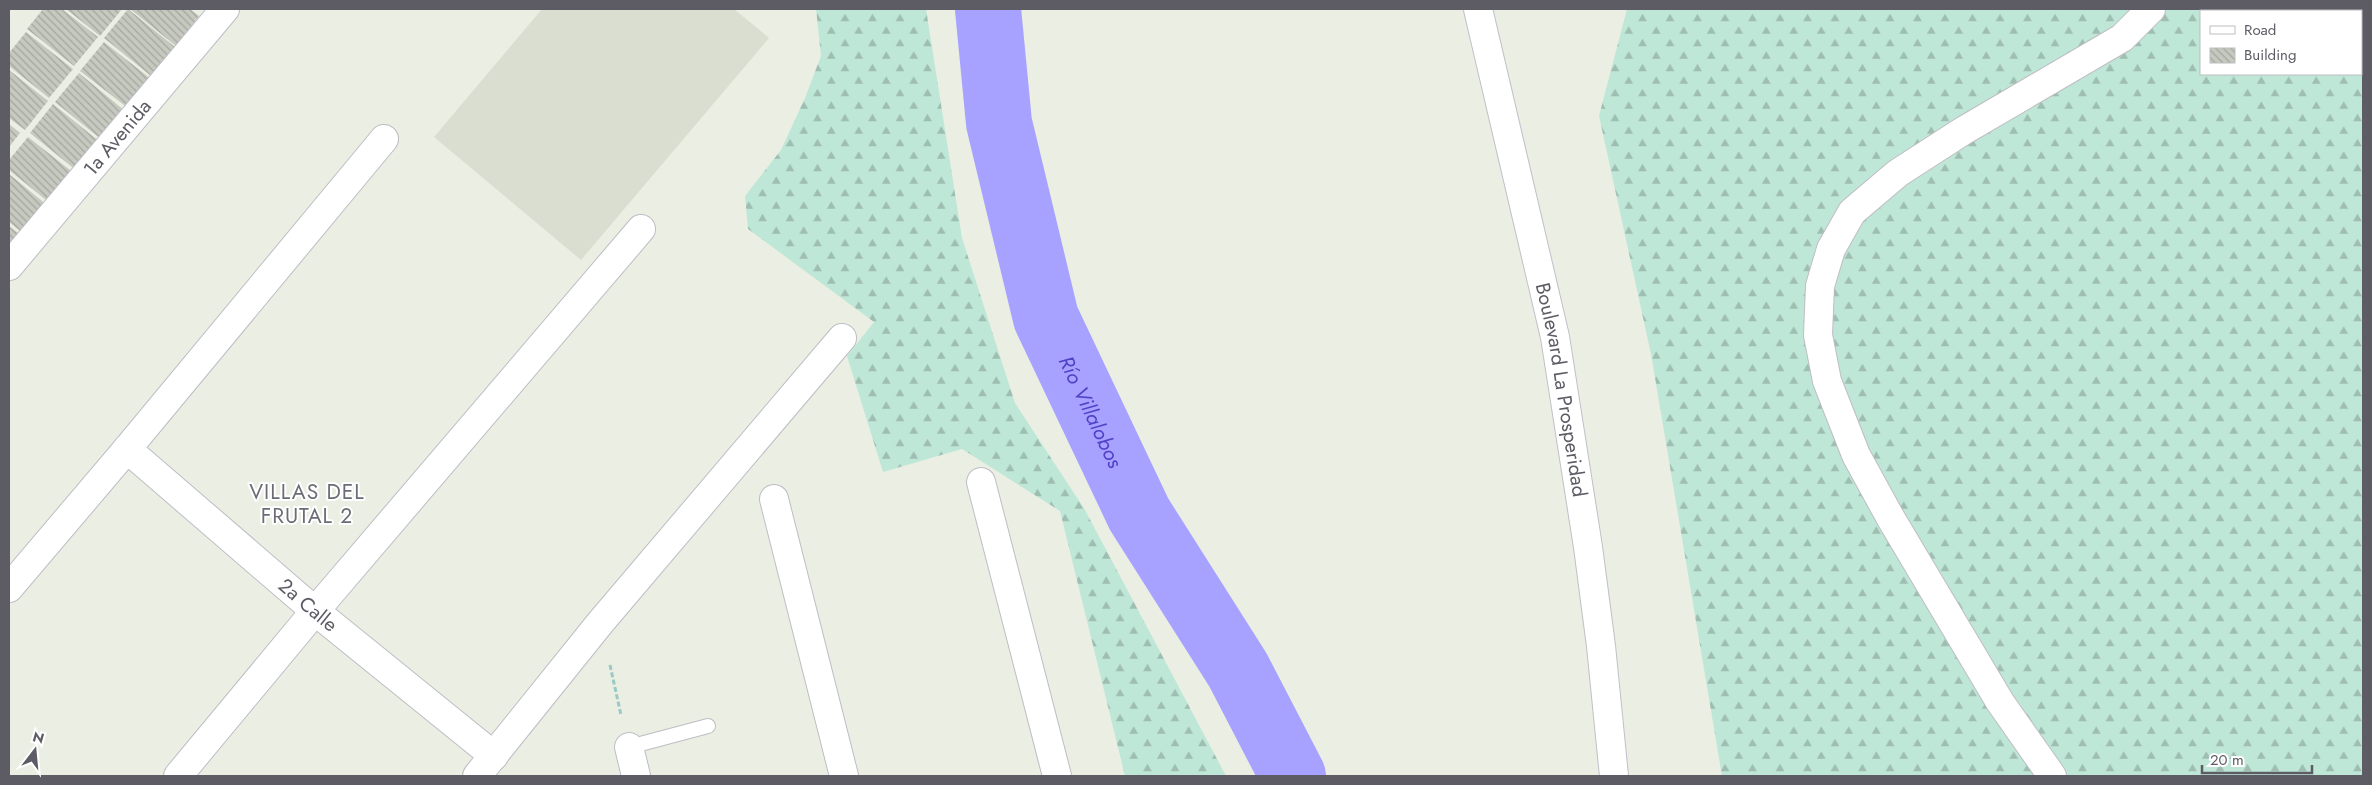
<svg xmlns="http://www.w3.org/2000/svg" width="2372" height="785" font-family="Jost,sans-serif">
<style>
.education{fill:#d9ded1}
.forest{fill:url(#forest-firs);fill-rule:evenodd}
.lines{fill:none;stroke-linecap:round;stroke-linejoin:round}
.river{stroke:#a7a2ff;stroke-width:66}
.building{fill:url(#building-back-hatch)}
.lane-casing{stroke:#bfbdc5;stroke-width:16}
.street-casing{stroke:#bfbdc5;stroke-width:30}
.secondary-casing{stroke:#c2bfc9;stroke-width:30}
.path{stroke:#99cac5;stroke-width:3;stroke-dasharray:5 2.5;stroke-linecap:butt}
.lane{stroke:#fff;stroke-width:14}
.street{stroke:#fff;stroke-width:28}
.secondary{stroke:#fff;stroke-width:28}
.labels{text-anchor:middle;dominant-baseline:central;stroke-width:4;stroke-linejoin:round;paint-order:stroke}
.street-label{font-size:20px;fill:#5d5b64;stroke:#fff}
.water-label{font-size:21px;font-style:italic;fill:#5241c6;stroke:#fff}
.neighbourhood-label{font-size:21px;letter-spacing:1px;fill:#6d6c76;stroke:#fff}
</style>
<defs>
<pattern id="forest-firs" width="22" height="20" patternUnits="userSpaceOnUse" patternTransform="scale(1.25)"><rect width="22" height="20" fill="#bfe7d7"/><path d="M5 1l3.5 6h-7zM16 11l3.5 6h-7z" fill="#9ebeb2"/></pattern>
<pattern id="building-back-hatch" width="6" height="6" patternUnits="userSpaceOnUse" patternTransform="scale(1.25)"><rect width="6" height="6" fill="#c6c9bf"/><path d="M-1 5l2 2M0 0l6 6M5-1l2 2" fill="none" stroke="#a4a69f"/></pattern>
</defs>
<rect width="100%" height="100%" fill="#eaeee3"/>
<polygon class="education" points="542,9 734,9 769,38 581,260 434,137"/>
<g class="forest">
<polygon points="816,9 926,9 962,238 1015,403 1085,510 1226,776 1125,776 1060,511 962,449 883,472 847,356 874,322 748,229 745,196 781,150 805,98 821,56"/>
<path d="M1627,9h736v767h-641l-71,-422 -52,-238zM2201,11h160v63h-160z"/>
</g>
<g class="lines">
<path class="river" id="s1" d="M988,9l11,114 47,195 93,196 99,156 55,106"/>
</g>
<g class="building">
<polygon points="43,9 62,9 98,37 74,66 27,29"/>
<polygon points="66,9 122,9 100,36"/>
<polygon points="128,9 175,47 151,76 104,38"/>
<polygon points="130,9 190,9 199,16 176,46"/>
<polygon points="26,32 73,69 49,98 9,66 9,53"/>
<polygon points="104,42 151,79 128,108 80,71"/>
<polygon points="9,70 48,101 25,130 9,118"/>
<polygon points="79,73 125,111 102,140 55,102"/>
<polygon points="53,104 100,142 77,171 30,133"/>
<polygon points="9,124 20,133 9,147"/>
<polygon points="28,137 75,174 51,204 9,170 9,160"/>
<polygon points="9,174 48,206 25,235 9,222"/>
<polygon points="9,226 23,237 9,255"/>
</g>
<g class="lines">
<defs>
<polyline id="lane" points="629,747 708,726"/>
<g id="street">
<path id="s2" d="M9,266l216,-257"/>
<path id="s3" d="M127,449l188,162 179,145"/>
<polyline points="981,482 1057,776"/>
<polyline points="774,499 844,776"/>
<polyline points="9,588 127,449 384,139"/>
<polyline points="629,747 636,776"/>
<polyline points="178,776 315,611 641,229"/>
<polyline points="477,776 600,623 842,338"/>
<polyline points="2052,776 2000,702 1890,517 1856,455 1827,381 1818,335 1820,286 1831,249 1852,212 1898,173 1963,131 2122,38 2151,9"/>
</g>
<g id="secondary">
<path id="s4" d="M1478,9l77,328 33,210 13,99 13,130"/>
</g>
</defs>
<use href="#lane" class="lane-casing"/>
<use href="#street" class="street-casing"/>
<use href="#secondary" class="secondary-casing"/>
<polyline class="path" points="610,665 621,715"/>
<use href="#lane" class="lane"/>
<use href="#street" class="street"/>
<use href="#secondary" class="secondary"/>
</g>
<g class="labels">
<g class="street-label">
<text stroke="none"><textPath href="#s2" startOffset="168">1a Avenida</textPath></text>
<text stroke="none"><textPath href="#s4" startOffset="390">Boulevard La Prosperidad</textPath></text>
<text stroke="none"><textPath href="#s3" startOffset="239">2a Calle</textPath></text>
</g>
<g class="water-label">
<text stroke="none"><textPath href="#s1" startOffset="419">Río Villalobos</textPath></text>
</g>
<g class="neighbourhood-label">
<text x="307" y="492">VILLAS DEL<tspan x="307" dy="24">FRUTAL 2</tspan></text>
</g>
</g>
<rect width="2372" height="785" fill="none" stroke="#5d5b64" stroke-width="20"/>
<rect x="2200" y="10" width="162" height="65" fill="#ffffff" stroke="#bebdc1"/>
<rect x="2210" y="26" width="25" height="8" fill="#ffffff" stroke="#bebdc1"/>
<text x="2244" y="35" font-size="15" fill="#5d5b64">Road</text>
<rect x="2210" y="48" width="25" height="15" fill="url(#building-back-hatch)" stroke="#bebdc1"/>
<text x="2244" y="60" font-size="15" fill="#5d5b64">Building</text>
<g transform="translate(35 750) rotate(16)" stroke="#ffffff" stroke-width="4" paint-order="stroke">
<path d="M0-4L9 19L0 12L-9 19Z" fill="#5d5b64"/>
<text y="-8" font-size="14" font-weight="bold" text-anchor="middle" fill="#5d5b64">N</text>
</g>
<path d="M2202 765v8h110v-8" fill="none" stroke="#5d5b64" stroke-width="2.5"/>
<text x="2210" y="765" font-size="15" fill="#5d5b64" stroke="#ffffff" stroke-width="4" paint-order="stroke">20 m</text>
</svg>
